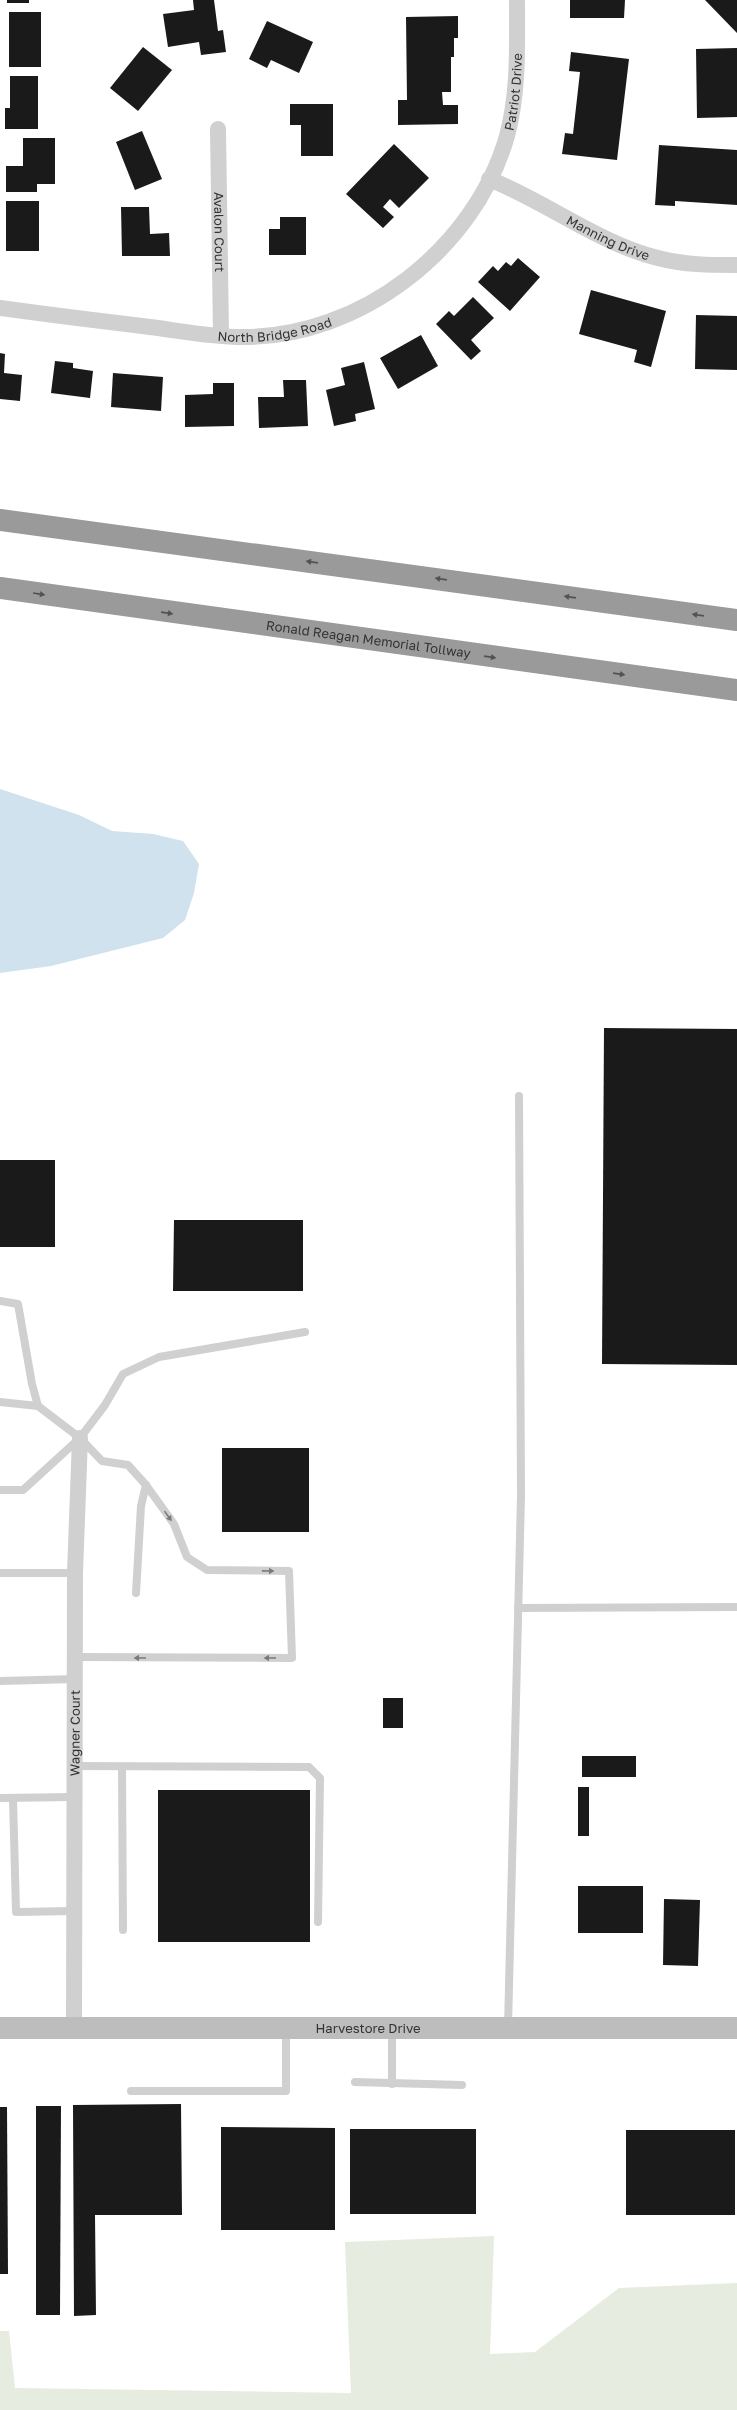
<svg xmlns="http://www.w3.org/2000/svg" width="737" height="2410" font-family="'Golos Text',sans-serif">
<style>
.green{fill:#e6ecdf}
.water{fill:#cfe2ee}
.building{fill:#1a1a1a}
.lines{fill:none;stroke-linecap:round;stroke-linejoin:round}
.lane{stroke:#d0d0d0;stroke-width:8}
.street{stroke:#d0d0d0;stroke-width:16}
.secondary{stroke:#bdbdbd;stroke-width:22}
.highway{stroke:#9a9a9a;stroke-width:22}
.oneway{fill:#525252}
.oneway2{fill:#7a7a7a}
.labels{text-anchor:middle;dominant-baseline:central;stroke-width:4;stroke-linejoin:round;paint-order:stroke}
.street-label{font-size:13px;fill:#333;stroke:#fff}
</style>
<rect width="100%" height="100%" fill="#fff"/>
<polygon class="green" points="494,2236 490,2354 535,2352 619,2288 737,2283 737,2410 0,2410 0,2331 9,2331 15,2388 351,2393 345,2242"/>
<polygon class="water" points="0,789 79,815 112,831 153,834 183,841 199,864 194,893 185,920 163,938 51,966 0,973"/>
<g class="building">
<rect x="7" y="0" width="22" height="3"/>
<polygon points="193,0 214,0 218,31 223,30 226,52 201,55 199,42 168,47 163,14 194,10"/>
<polygon points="570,0 625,0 624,18 570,18"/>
<polygon points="705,0 737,0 737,33"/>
<rect x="9" y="12" width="32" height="55"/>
<polygon points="458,16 458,38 454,38 454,57 451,57 451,92 442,92 443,105 458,105 458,124 398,125 398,100 407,100 406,17"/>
<polygon points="267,21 313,42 299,73 271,60 267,68 249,59"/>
<polygon points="143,47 172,70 138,111 110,88"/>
<polygon points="737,48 737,117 697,118 696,49"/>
<polygon points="571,52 629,59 617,160 562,154 565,133 573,134 580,72 569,71"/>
<polygon points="10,76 38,76 38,129 5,129 5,108 10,108"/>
<polygon points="290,104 333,104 333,156 301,156 301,125 290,125"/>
<polygon points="142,131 162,179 135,190 116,142"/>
<polygon points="23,138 55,138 55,184 37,184 37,192 6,192 6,166 23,166"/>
<polygon points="394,144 429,178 399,208 390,199 383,207 394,217 383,228 346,194"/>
<polygon points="659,145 737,150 737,205 675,201 675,206 655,205"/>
<rect x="6" y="201" width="33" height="50"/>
<polygon points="121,207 149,207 150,234 169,233 170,256 122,256"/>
<polygon points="280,217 306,217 306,255 269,255 269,229 280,229"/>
<polygon points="518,258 540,277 510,311 478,282 493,266 498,271 506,262 511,266"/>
<polygon points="591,290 666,311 651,367 634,362 637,350 579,334"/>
<polygon points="473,297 494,318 471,340 481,351 471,360 436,324 449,311 454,316"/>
<polygon points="696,315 737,316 737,370 695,369"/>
<polygon points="421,335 438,366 398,389 380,358"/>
<polygon points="0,353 5,354 4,373 22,375 20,401 0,399"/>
<polygon points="55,361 73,363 73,368 93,371 90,398 51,393"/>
<polygon points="364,362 375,409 355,414 356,421 334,426 326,390 345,385 341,368"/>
<polygon points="113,373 163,377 161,411 111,407"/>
<polygon points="283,380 306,380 308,426 259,428 258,397 284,397"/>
<polygon points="213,383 234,383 234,426 185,427 185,395 213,394"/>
<polygon points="604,1028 737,1029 737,1365 602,1364"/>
<rect x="0" y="1160" width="55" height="87"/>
<polygon points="174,1220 303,1220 303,1291 173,1291"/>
<rect x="222" y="1448" width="87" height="84"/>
<rect x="383" y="1698" width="20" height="30"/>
<rect x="582" y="1756" width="54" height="21"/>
<rect x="578" y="1787" width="11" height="49"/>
<rect x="158" y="1790" width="152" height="152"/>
<rect x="578" y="1886" width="65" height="47"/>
<polygon points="664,1899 700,1900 698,1966 663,1965"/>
<polygon points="181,2104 182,2215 95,2215 96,2315 74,2316 73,2105"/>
<polygon points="36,2106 61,2106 60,2315 36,2315"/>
<polygon points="0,2107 7,2107 8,2274 0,2274"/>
<polygon points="221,2127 335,2128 335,2230 221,2230"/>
<rect x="350" y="2129" width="126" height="85"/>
<rect x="626" y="2130" width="109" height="85"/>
</g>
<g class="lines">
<g class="lane">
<polyline points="0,1301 18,1304 32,1384 38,1406"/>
<polyline points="0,1402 38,1406 80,1438 102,1461 128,1465 146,1485 174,1524 187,1557 207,1570 289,1571 292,1658 76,1657"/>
<polyline points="0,1490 23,1490 80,1438 105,1405 123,1374 159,1357 305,1332"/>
<polyline points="0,1573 75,1573"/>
<polyline points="136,1593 141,1506 146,1485"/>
<polyline points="518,1608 737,1607"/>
<polyline points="0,1681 76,1679"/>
<polyline points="74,1766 309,1767 320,1778 318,1922"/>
<polyline points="122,1767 123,1930"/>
<polyline points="0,1798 75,1797"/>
<polyline points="13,1798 16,1912 74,1911"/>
<polyline points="508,2027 521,1496 519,1096"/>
<polyline points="392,2029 392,2084"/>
<polyline points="355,2082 462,2085"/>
<polyline points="131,2091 286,2091 286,2029"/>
</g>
<g class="street">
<path id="s1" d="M218,129l3,206"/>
<path id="s2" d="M489,179c56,22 111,65 169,79 26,7 53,7 79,7"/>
<path id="s3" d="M0,308c50,7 100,13 150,19 31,4 62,10 92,10 118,1 233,-88 265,-201 12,-45 10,-90 10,-136"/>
<path id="s4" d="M74,2028l1,-455 5,-135"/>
</g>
<path class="secondary" id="s5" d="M0,2028h737"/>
<g class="highway">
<polyline points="0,520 737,620"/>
<path id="s6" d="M0,588l737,102"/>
</g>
</g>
<defs><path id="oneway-solid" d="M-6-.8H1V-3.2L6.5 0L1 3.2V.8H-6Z"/></defs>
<g class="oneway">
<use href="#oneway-solid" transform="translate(312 562) rotate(-172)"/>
<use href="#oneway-solid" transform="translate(441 579) rotate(-172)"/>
<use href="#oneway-solid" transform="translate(39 594) rotate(9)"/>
<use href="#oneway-solid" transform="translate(570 597) rotate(-172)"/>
<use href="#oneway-solid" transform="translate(167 613) rotate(8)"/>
<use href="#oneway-solid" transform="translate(698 615) rotate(-172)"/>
<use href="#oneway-solid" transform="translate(490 657) rotate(8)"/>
<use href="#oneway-solid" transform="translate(619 674) rotate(8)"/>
</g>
<g class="oneway2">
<use href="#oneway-solid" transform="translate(168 1516) rotate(54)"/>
<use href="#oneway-solid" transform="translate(268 1571) rotate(1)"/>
<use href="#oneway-solid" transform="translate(140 1658) rotate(-180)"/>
<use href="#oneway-solid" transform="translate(270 1658) rotate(-180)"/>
</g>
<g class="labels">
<g class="street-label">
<text stroke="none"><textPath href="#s3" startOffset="644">Patriot Drive</textPath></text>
<text stroke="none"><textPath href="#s1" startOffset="103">Avalon Court</textPath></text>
<text stroke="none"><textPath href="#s2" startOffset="133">Manning Drive</textPath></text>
<text stroke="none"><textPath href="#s3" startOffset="277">North Bridge Road</textPath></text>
<text stroke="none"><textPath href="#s6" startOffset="372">Ronald Reagan Memorial Tollway</textPath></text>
<text stroke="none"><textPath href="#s4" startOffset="295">Wagner Court</textPath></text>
<text stroke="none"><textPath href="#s5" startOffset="368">Harvestore Drive</textPath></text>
</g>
</g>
</svg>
